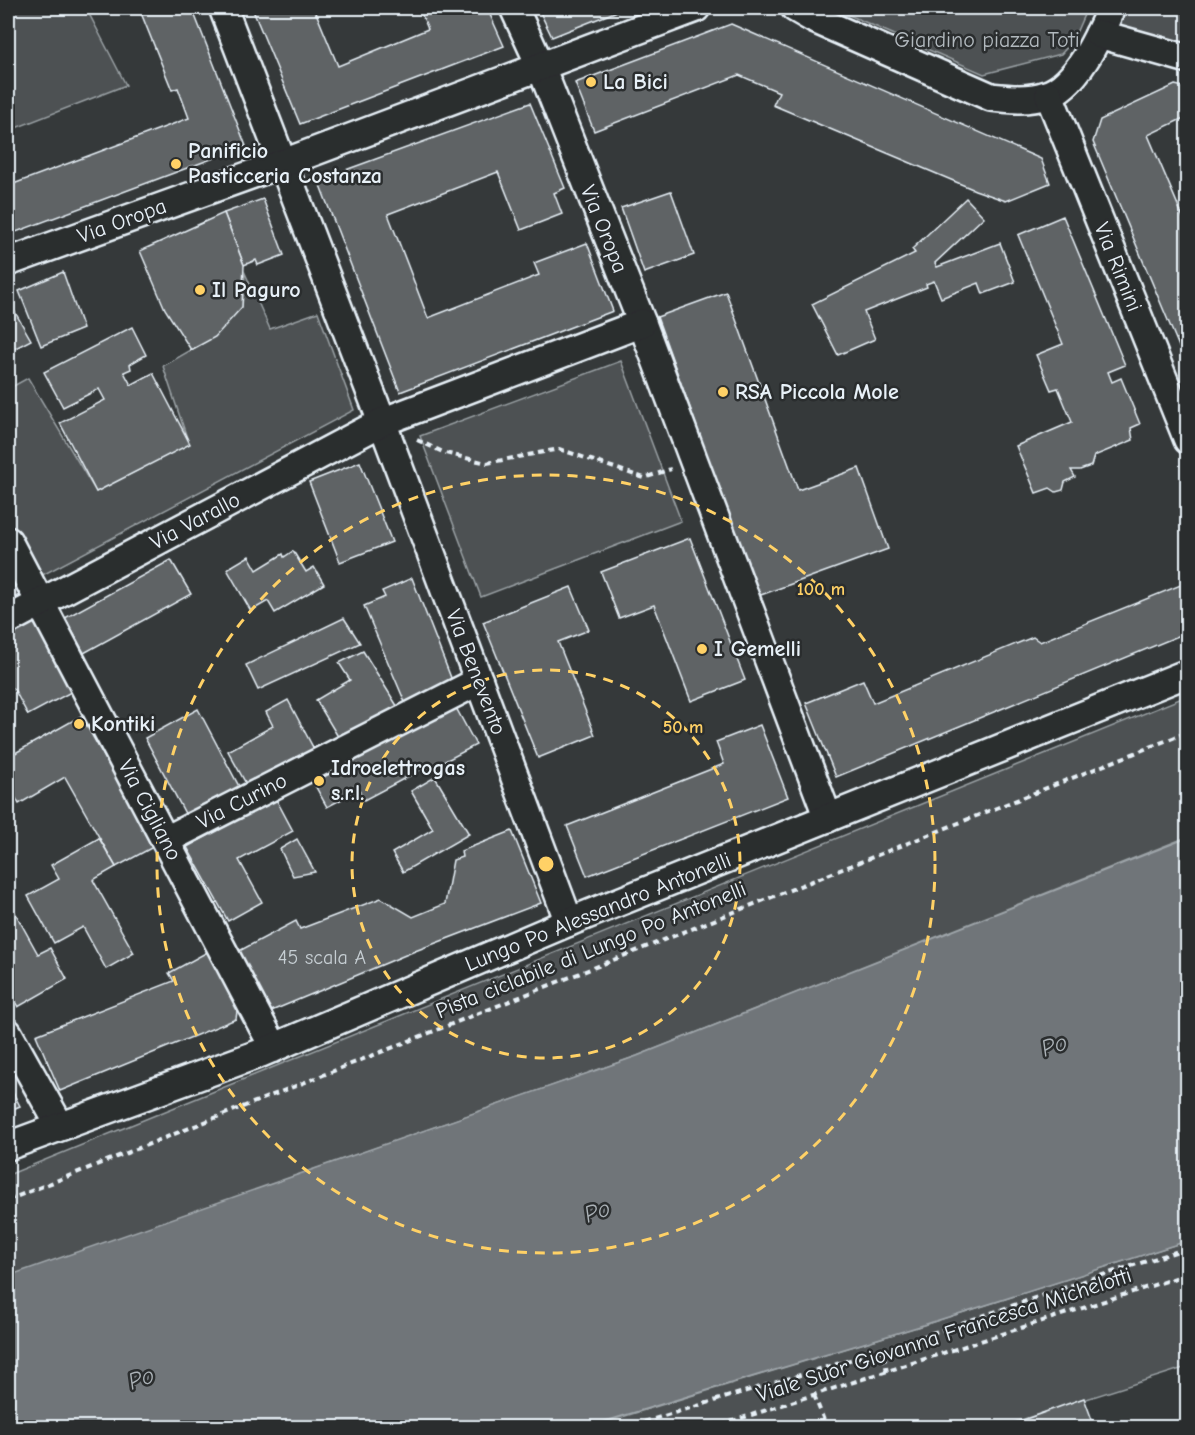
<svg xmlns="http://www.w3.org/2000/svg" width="1195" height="1435" font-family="'Comic Neue',sans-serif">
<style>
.green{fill:#4d5152;stroke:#9aa1a5;stroke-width:1.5}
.water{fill:#707579;stroke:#a0a7ac;stroke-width:1.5}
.building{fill:#5f6365;stroke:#e8f1f8;stroke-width:1.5}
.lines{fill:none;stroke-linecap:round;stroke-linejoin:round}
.minor-casing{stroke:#e8f1f8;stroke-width:32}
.path{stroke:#e8f1f8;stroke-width:4;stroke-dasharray:6 4.5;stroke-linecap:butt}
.minor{stroke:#2a2d2e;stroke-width:27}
.ring{fill:none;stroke:#ffd166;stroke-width:3;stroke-dasharray:10 8}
.poi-dot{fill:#ffd166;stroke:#2a2d2e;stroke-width:2}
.labels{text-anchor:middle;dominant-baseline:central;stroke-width:5;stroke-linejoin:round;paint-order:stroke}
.number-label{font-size:20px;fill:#c6ced3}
.park-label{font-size:22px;fill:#b2b9be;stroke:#2a2d2e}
.poi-label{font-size:22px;font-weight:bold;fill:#e8f1f8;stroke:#2a2d2e;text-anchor:start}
.street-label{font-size:22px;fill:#e8f1f8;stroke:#2a2d2e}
.water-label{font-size:24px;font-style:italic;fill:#acb3b8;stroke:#2a2d2e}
.centre{fill:#ffd166;stroke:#2a2d2e;stroke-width:3}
.ring-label{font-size:18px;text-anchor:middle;font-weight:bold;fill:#ffd166;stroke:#2a2d2e;stroke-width:5;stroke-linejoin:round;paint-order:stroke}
</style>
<rect width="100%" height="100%" fill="#35393a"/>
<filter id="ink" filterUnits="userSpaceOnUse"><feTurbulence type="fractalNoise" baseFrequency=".0167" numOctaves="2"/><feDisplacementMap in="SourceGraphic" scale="12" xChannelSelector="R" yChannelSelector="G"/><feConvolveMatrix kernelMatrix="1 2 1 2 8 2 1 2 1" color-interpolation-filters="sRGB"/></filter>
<g filter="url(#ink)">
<g class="green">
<polygon points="8,8 86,8 126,85 8,131"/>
<polygon points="833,8 1087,8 1072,42 1061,54 984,74"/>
<polygon points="1111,8 1187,8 1187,60 1099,34"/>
<polygon points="245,273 270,329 318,312 354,410 35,579 8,528 8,389 28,378 96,492 189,444 163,366 214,337 242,307"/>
<polygon points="621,361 681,521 481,597 420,436"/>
<polygon points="1187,696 1187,837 637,1056 8,1277 8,1175"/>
<polygon points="1187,1241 1187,1367 999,1427 586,1428 917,1327"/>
</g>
<polygon class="water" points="1187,838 1187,1241 917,1327 586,1427 8,1427 8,1276 637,1056"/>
<g class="building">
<polygon points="139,8 192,8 246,146 8,235 8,186 189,118 178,88 172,90"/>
<polygon points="252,8 314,8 338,66 428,29 419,8 487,8 504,46 300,124"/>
<polygon points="538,8 625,8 552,37"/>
<polygon points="731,24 1041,159 1050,183 1006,201 975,190 773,105 779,92 739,75 594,131 575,83"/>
<polygon points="1175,85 1188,88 1188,116 1148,135 1188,229 1188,368 1093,142 1100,120"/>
<polygon points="530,103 565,188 554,193 562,214 521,230 498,172 388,214 428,318 539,275 534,263 587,243 613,311 400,392 318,180"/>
<polygon points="671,191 694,255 644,273 621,208"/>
<polygon points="966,198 984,217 935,263 937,267 1000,243 1015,282 983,294 979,283 941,298 934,281 926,284 927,287 864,312 875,339 838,355 812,304 915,253 912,249"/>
<polygon points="263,199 284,255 258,265 256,260 244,265 224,213"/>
<polygon points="224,213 244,265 242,307 215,337 191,350 165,309 140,251"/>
<polygon points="1063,216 1125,365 1108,372 1112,382 1121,378 1140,424 1131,428 1133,440 1094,456 1091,466 1080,470 1071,470 1075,477 1065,482 1063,490 1056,492 1050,488 1036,493 1016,446 1072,422 1058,388 1051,390 1036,355 1063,344 1018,235"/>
<polygon points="63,272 83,329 41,346 19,291"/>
<polygon points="726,292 798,490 859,468 888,549 758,596 657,317"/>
<polygon points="8,300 31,340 8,352"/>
<polygon points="132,327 146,355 130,364 131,369 124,372 131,385 153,373 190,444 96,492 60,423 105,400 99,389 63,407 44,372"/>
<polygon points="360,462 392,542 340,562 309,482"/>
<polygon points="690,538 745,680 691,701 654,605 619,618 601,572"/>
<polygon points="293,551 306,572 314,567 324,584 275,613 268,601 251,611 227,569 249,556 257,570 283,554 284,557"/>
<polygon points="171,560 191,594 84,653 65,618"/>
<polygon points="8,565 23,593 8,601"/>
<polygon points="412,578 453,683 407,707 364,606 385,597 382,591"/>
<polygon points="1188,582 1188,632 836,777 806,703 863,680 873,703 1033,637 1040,642"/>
<polygon points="571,587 589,630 558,642 595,735 538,758 483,622"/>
<polygon points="31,616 73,691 28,715 14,689 8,693 8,629"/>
<polygon points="344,618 360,643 258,690 246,665"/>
<polygon points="363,651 399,709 340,740 316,700 350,680 339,663"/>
<polygon points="288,700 316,753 249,789 228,751 273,726 266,712"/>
<polygon points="454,704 476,745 430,769 428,766 364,800 359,790 327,807 312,780"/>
<polygon points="198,709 242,792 189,821 145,738"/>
<polygon points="81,716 155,846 116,867 65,777 19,804 8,784 8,757"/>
<polygon points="760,725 788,797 587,876 567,826 724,764 716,742"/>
<polygon points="435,777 469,834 403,872 392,853 433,829 411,791"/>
<polygon points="276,799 293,831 239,860 262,902 228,921 187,847"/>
<polygon points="512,831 541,903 415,951 269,1012 239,951 296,921 300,929 381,898 413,917 445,904 453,860 462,857 461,851"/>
<polygon points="99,838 116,867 93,880 134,953 106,969 83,927 54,943 28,896 59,879 51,865"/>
<polygon points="297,839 315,872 293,876 280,849"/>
<polygon points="8,900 38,954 50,948 67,979 18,1007 8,989"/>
<polygon points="211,950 238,1004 236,1019 60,1091 36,1035 174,981 169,973"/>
<polygon points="8,1083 20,1106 8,1111"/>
<polygon points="1084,1398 1095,1428 1001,1428"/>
</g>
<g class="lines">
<defs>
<g id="minor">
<polyline points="223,8 382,422 569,922"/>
<polyline points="514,8 541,67 642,323 828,818"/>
<path d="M795,8l19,11 177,78c19,2 37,4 55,-2 31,-9 53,-60 65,-87"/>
<polyline points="1099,34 1188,59"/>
<polyline points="1049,95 1188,440"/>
<polyline points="8,262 281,164 696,8"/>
<polyline points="8,541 274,1048"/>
<polyline points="8,620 382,422 642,323"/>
<polyline points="166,840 479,681"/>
<polyline points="8,1033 60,1126"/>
<polyline points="8,1146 261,1053 569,922 1188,673"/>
</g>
</defs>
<use href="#minor" class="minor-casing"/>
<g class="path">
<polyline points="417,440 445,453 487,463 559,449 644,478 671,469"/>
<polyline points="8,1200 1188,732"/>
<polyline points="887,1372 883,1350 1090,1279 1188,1248"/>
<polyline points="814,1395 827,1428"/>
<polyline points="624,1428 883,1350"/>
<polyline points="711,1428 1188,1274"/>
</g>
<use href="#minor" class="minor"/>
</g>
</g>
<g class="ring">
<circle cx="546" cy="864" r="194"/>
<circle cx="546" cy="864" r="389"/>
</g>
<g class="poi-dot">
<circle cx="591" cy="82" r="6"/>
<circle cx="176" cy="164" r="6"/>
<circle cx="200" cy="290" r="6"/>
<circle cx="723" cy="392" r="6"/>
<circle cx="702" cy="649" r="6"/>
<circle cx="79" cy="724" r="6"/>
<circle cx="319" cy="781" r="6"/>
</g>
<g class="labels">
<g class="number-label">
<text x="322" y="957">45 scala A</text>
</g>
<g class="park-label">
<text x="987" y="40">Giardino piazza Toti</text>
</g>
<g class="poi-label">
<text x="603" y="82">La Bici</text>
<text x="188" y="151">Panificio<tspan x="188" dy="25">Pasticceria Costanza</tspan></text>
<text x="212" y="290">Il Paguro</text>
<text x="735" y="392">RSA Piccola Mole</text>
<text x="714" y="649">I Gemelli</text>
<text x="91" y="724">Kontiki</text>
<text x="331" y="768">Idroelettrogas<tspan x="331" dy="25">s.r.l.</tspan></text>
</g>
<g class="street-label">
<text transform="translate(122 221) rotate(-20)">Via Oropa</text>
<text transform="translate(604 229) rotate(68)">Via Oropa</text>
<text transform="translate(1118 267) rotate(68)">Via Rimini</text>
<text transform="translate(195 521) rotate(-28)">Via Varallo</text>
<text transform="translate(476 672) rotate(69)">Via Benevento</text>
<text transform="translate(242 801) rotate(-27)">Via Curino</text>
<text transform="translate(150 810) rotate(62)">Via Cigliano</text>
<text transform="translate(598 912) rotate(-22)">Lungo Po Alessandro Antonelli</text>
<text transform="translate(591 950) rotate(-22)">Pista ciclabile di Lungo Po Antonelli</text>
<text transform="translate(944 1335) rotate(-18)">Viale Suor Giovanna Francesca Michelotti</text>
</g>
<g class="water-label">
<text transform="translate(1054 1045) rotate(-20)">Po</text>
<text transform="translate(597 1211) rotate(-20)">Po</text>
<text transform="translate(141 1378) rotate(-20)">Po</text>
</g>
</g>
<circle cx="546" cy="864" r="9" class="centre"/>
<g class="ring-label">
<text x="821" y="595">100 m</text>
<text x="683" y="733">50 m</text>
</g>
<rect width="1195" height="1435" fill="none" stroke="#2a2d2e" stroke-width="30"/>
<rect x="15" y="15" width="1165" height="1405" fill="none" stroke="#e8f1f8" stroke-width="2" filter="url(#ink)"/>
</svg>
